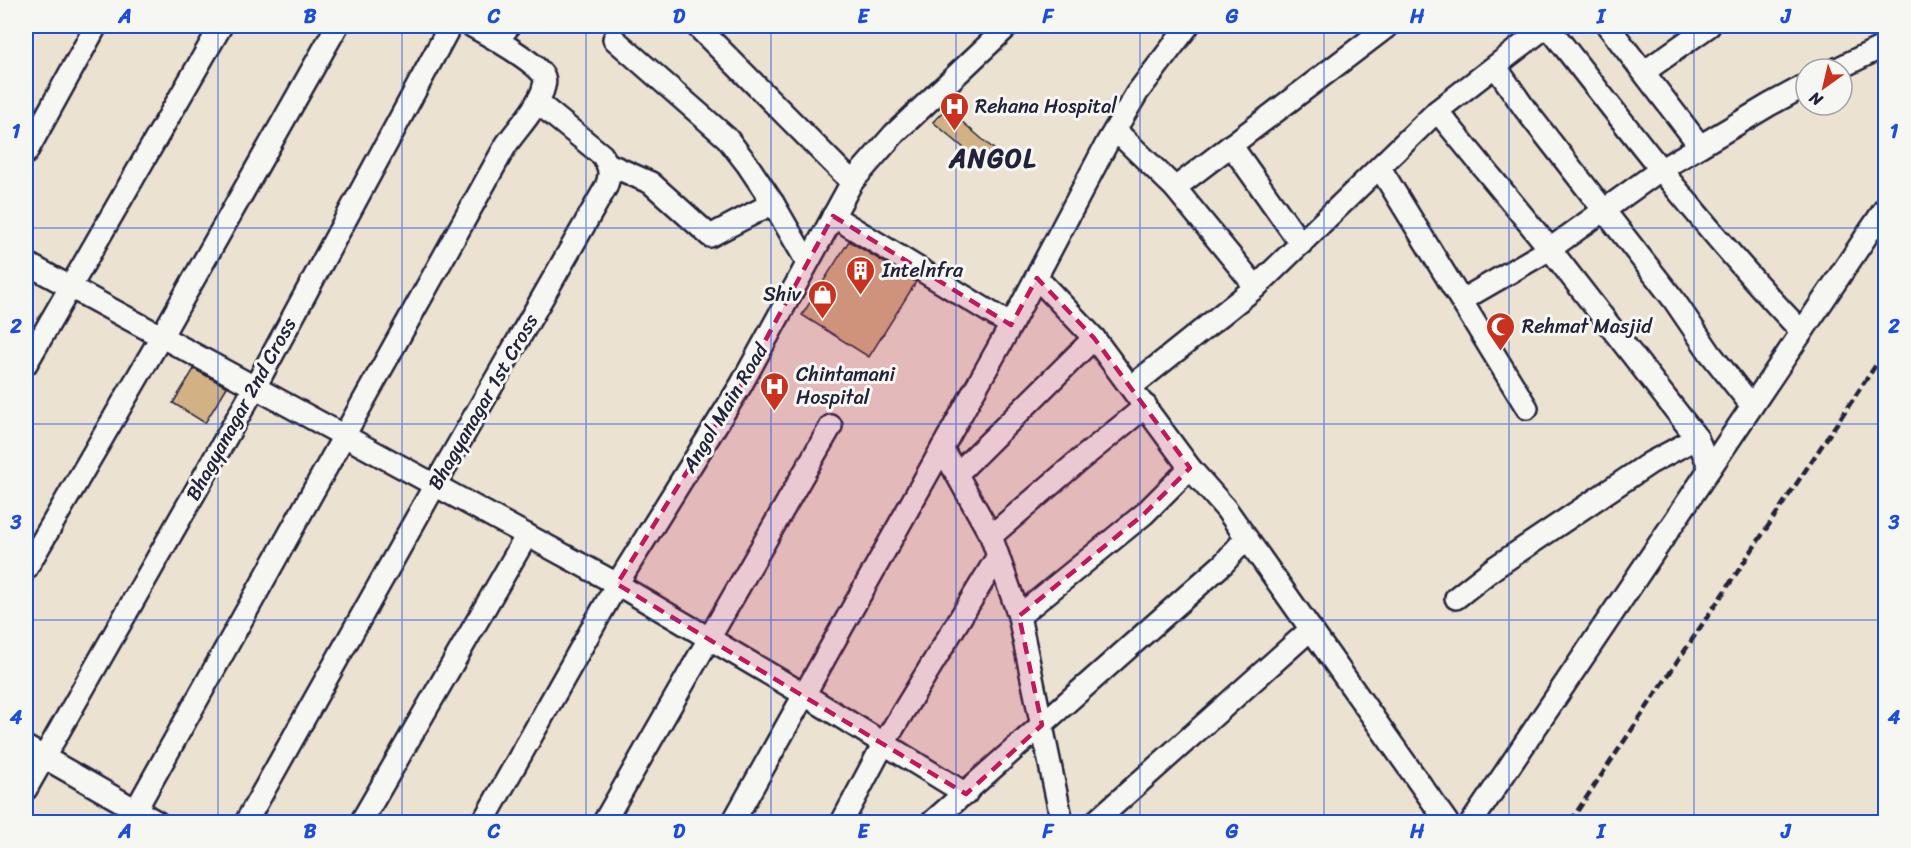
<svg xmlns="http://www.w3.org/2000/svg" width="1911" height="848" font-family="Sriracha,sans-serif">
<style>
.building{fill:#d2b285;stroke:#22223b;stroke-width:1.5}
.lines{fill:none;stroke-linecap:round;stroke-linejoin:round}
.minor-casing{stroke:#22223b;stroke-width:26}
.minor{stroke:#f6f6f2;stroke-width:21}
.rail{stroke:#22223b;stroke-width:4.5;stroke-dasharray:9 4.5;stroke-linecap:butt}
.marked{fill:#c2185b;fill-opacity:0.2;stroke:#c2185b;stroke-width:4.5;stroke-dasharray:12 8;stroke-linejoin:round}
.grid{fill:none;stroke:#1d4ed8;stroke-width:1.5;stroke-opacity:0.55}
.labels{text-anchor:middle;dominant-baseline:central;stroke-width:6;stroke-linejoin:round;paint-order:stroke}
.poi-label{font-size:20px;fill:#22223b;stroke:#f6f6f2;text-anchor:start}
.street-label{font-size:20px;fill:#22223b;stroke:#f6f6f2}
.district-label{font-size:26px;font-weight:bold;letter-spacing:1.5px;fill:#22223b;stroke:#f6f6f2}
.neatline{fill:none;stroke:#1d4ed8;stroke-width:2}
.grid-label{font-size:20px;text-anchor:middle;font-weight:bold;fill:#1d4ed8}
</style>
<rect width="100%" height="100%" fill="#ebe2d1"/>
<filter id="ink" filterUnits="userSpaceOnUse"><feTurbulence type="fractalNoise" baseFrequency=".0167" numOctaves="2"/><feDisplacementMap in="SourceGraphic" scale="12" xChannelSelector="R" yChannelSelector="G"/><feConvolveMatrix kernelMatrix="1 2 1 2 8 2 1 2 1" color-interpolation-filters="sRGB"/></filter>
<g filter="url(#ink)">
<g class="building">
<polygon points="946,108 996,151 984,165 933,122"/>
<polygon points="849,241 916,282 869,357 802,315"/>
<polygon points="194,369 227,387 205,423 173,403"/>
</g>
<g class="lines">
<defs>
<g id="minor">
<polyline points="697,26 852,182"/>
<path d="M1548,26c81,104 162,210 254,306"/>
<polyline points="1608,26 1700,146"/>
<polyline points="614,39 727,138 747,164 773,203 807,262"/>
<polyline points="498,40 509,26"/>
<polyline points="1496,67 1525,109 1674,300 1710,353 1752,406"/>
<polyline points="1837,69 1886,45"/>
<polyline points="1644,72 1709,26"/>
<polyline points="1437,111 1550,249 1697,438 1710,468"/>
<polyline points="1115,130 1175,188 1256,287"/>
<polyline points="1231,145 1301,244"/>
<polyline points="26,153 96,26"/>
<polyline points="608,164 651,183 710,236 773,203"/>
<polyline points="1380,168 1527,408"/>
<polyline points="1175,188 1388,26"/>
<polyline points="833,216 1011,325"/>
<polyline points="26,263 617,584 805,695 966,794"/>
<polyline points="1037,278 1094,338 1190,468 1226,509 1447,822"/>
<polyline points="1462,300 1550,249 1660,170 1769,105 1806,85"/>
<polyline points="26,364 221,26"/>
<polyline points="1131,387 1256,287 1437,111 1547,26"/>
<polyline points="942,448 991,536 1019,616 1062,822"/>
<polyline points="957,474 1094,338"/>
<polyline points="991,536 1076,463 1146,406"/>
<polyline points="26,569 161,337 337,26"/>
<polyline points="1456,598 1494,568 1650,463 1697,438"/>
<polyline points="1019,616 1144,514 1190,468"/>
<polyline points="26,747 157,822"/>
<polyline points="26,789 255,387 450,26"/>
<path d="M129,822l377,-677c11,-16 34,-40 38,-59 1,-3 1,-6 0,-9 -4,-13 -59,-44 -72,-51"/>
<path d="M246,822l189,-337 171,-298c5,-13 4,-20 -4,-32l-65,-53"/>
<polyline points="361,822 527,535"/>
<polyline points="483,822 617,584 741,385 852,182 894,134 1008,26"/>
<polyline points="604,822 831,426"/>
<polyline points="733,822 1011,325 1107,143 1137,93 1188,26"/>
<polyline points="842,822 884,743 998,556"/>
<polyline points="932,822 1224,563 1246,538"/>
<polyline points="1095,822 1311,629"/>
<polyline points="1472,822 1886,207"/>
</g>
</defs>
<use href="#minor" class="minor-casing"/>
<use href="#minor" class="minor"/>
<polyline class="rail" points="1570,822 1886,350"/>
</g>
</g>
<path class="marked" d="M833,216l178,109 26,-47 57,60 96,130 -46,46 -125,102 23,109 -76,69 -349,-210 124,-199z"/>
<path class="grid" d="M218,26v796M402,26v796M586,26v796M771,26v796M956,26v796M1140,26v796M1324,26v796M1509,26v796M1694,26v796M26,228h1860M26,424h1860M26,620h1860"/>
<defs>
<symbol id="hospital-pin" viewBox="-11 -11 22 30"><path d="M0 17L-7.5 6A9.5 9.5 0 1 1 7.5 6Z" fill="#c8321e" stroke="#f6f6f2"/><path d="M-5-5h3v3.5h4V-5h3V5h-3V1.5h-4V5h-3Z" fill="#fff"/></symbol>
<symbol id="building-pin" viewBox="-11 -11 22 30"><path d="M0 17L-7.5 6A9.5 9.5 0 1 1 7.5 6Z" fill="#c8321e" stroke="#f6f6f2"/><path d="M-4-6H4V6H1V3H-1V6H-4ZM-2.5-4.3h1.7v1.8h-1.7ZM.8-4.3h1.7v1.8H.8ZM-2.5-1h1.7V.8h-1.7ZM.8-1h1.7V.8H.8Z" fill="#fff"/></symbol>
<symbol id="shop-pin" viewBox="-11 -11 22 30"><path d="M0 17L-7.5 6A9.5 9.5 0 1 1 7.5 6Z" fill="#c8321e" stroke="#f6f6f2"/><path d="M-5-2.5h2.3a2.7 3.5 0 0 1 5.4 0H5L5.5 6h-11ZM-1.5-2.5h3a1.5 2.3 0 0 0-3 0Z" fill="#fff"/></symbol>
<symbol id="mosque-pin" viewBox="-11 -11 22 30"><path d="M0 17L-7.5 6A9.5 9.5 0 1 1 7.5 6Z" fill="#c8321e" stroke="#f6f6f2"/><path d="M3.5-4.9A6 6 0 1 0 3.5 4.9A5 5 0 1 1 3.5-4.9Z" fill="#fff"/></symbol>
</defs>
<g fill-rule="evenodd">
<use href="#hospital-pin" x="938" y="90" width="33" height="45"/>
<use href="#building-pin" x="844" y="254" width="33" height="45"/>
<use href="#shop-pin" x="806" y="278" width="33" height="45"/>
<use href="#mosque-pin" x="1484" y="310" width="33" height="45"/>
<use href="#hospital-pin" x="758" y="370" width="33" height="45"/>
</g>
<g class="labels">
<g class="poi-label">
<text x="975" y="106">Rehana Hospital</text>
<text x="882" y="270">Intelnfra</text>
<text x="801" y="294" text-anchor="end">Shiv</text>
<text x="1522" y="326">Rehmat Masjid</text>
<text x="796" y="374">Chintamani<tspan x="796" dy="23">Hospital</tspan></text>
</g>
<g class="street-label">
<text transform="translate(483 402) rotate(-60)">Bhagyanagar 1st Cross</text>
<text transform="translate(725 408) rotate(-59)">Angol Main Road</text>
<text transform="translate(241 409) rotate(-61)">Bhagyanagar 2nd Cross</text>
</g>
<g class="district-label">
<text x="993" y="158">ANGOL</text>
</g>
</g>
<rect width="1911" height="848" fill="none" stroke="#f6f6f2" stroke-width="66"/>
<g transform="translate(1824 87) rotate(214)"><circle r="28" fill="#f6f6f2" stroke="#a1a1a9" stroke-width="1.5"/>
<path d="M0-4.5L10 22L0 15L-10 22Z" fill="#c8321e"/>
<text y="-9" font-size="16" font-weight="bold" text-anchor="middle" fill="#22223b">N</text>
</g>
<rect x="33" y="33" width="1845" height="782" class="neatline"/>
<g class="grid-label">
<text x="125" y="23">A</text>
<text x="310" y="23">B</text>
<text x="494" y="23">C</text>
<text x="679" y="23">D</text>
<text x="863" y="23">E</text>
<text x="1048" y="23">F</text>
<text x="1232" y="23">G</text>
<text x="1417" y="23">H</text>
<text x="1601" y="23">I</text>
<text x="1786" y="23">J</text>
<text x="16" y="138">1</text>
<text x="1894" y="138">1</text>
<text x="16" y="333">2</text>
<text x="1894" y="333">2</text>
<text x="16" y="529">3</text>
<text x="1894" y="529">3</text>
<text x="16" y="724">4</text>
<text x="1894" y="724">4</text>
<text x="125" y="838">A</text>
<text x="310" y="838">B</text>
<text x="494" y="838">C</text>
<text x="679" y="838">D</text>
<text x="863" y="838">E</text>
<text x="1048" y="838">F</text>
<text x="1232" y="838">G</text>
<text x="1417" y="838">H</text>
<text x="1601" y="838">I</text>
<text x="1786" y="838">J</text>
</g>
</svg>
